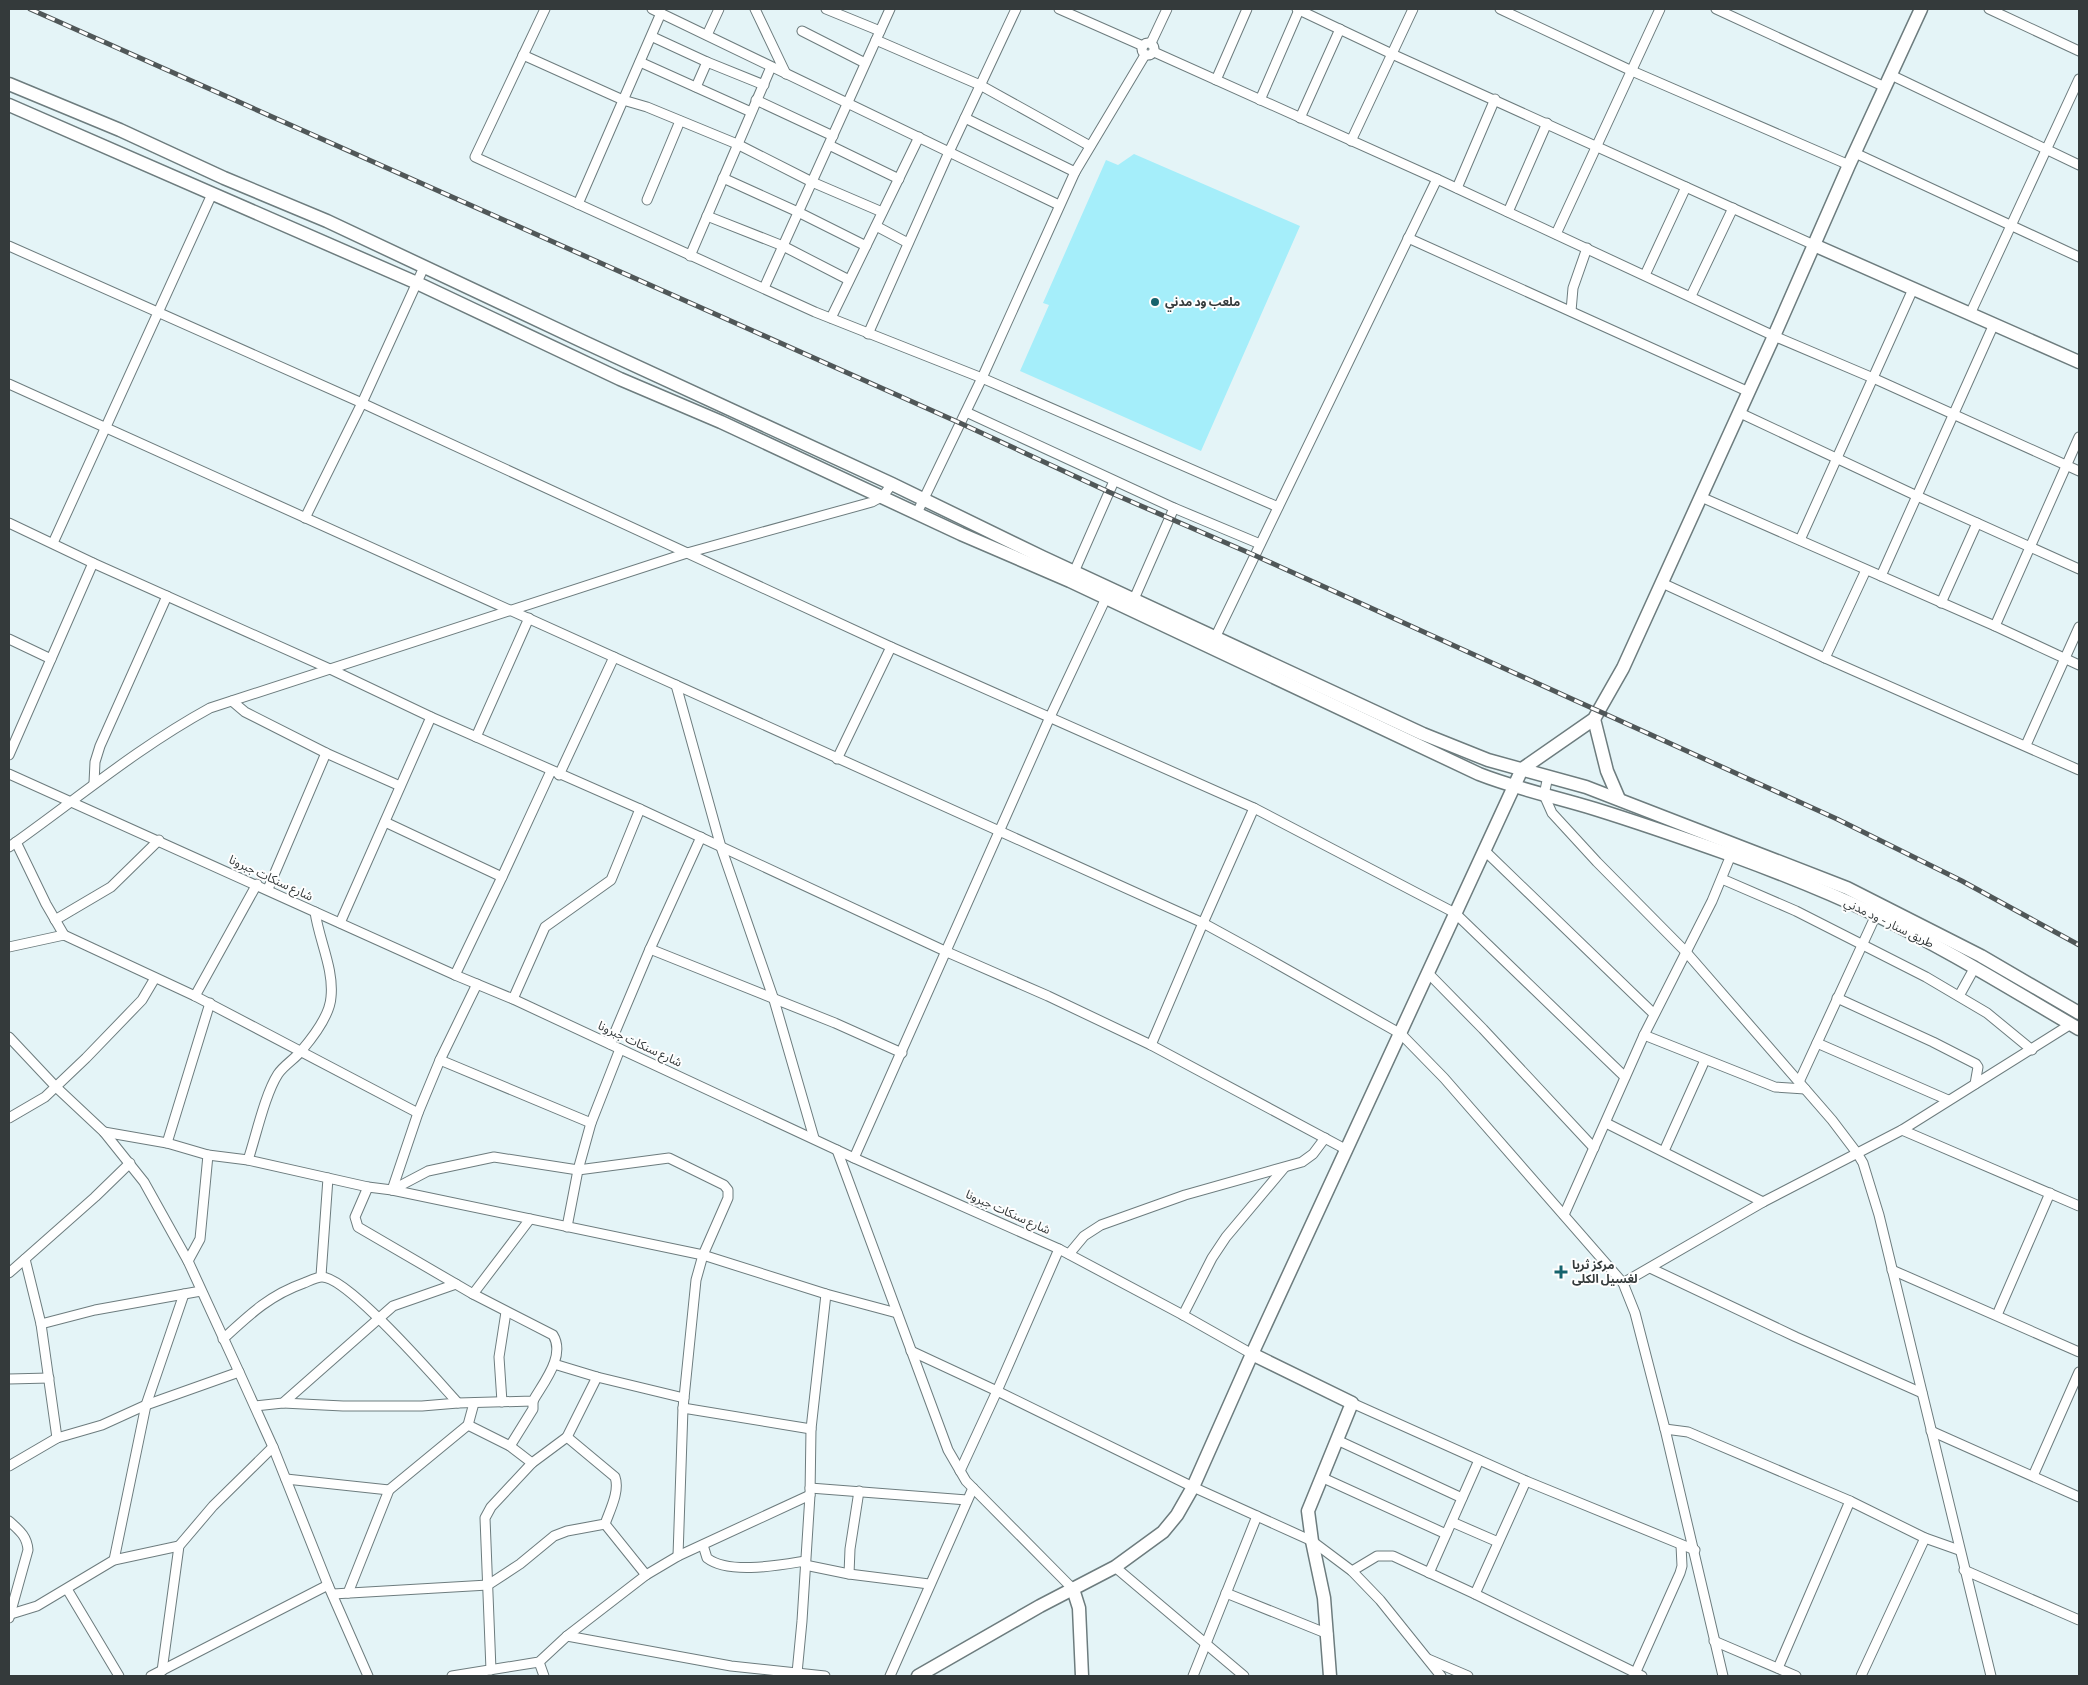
<svg xmlns="http://www.w3.org/2000/svg" width="2088" height="1685" font-family="Bitter,'Noto Sans Arabic',serif">
<style>
.green{fill:#a5eefa}
.lines{fill:none;stroke-linecap:round;stroke-linejoin:round}
.street-casing{stroke:#6d7c7e;stroke-width:11}
.secondary-casing{stroke:#6d7c7e;stroke-width:15}
.street{stroke:#fff;stroke-width:9}
.secondary{stroke:#fff;stroke-width:12}
.rail-casing{stroke:#505758;stroke-width:5}
.rail{stroke:#fefefe;stroke-width:3;stroke-dasharray:9;stroke-linecap:butt}
.poi-dot{fill:#16636d;stroke:#fefefe;stroke-width:2}
.labels{text-anchor:middle;dominant-baseline:central;stroke-width:4;stroke-linejoin:round;paint-order:stroke}
.poi-label{font-size:12px;font-weight:bold;fill:#343a3b;stroke:#fefefe;text-anchor:start}
.street-label{font-size:12px;fill:#343a3b;stroke:#fefefe}
</style>
<rect width="100%" height="100%" fill="#e4f4f7"/>
<polygon class="green" points="1134,154 1300,226 1201,451 1020,371 1049,305 1043,303 1106,160 1118,165"/>
<g class="lines">
<defs>
<g id="street">
<polyline points="545,9 475,157 815,312 982,378 1278,507"/>
<polyline points="652,9 1059,205"/>
<polyline points="755,9 786,74"/>
<polyline points="826,9 880,31"/>
<polyline points="1059,9 1143,46"/>
<polyline points="1297,9 1392,54 1814,245"/>
<polyline points="1500,9 1632,71 1849,165"/>
<polyline points="1716,9 1885,87"/>
<polyline points="1989,9 2079,51"/>
<polyline points="802,31 865,63"/>
<polyline points="707,35 719,9"/>
<polyline points="655,38 707,62"/>
<polyline points="876,40 980,85 1090,146"/>
<circle cx="1148" cy="49" r="6"/>
<polyline points="1151,43 1167,9"/>
<polyline points="1154,52 1437,179 1774,336 1873,378 2079,471"/>
<polyline points="523,55 623,100 647,107 737,144 812,182 882,212"/>
<polyline points="640,62 751,112"/>
<polyline points="1891,75 2079,165"/>
<polyline points="1216,80 1247,9"/>
<polyline points="696,87 707,62 764,85"/>
<polyline points="756,100 833,136"/>
<polyline points="1260,100 1299,10"/>
<polyline points="965,118 1075,172"/>
<polyline points="1300,118 1340,29"/>
<polyline points="1351,141 1413,9"/>
<polyline points="829,145 899,179"/>
<polyline points="1855,153 2079,257"/>
<polyline points="723,178 798,212 866,246"/>
<polyline points="1457,188 1495,99"/>
<polyline points="647,200 680,121"/>
<polyline points="578,204 661,13"/>
<polyline points="1508,212 1547,123"/>
<polyline points="707,216 783,246 849,280"/>
<polyline points="876,226 908,243"/>
<polyline points="1556,234 1660,9"/>
<polyline points="1408,238 1749,392"/>
<polyline points="9,246 362,403 891,647 1254,808 1455,913 1625,1077"/>
<polyline points="690,256 771,67"/>
<polyline points="1645,275 1686,187"/>
<polyline points="764,288 890,9"/>
<polyline points="1691,296 1733,208"/>
<polyline points="1571,311 1573,288 1587,248"/>
<polyline points="1970,314 2079,79"/>
<polyline points="831,318 919,137"/>
<polyline points="868,334 949,152 1016,9"/>
<polyline points="9,384 1203,923 1256,952 1401,1034 1444,1078 1623,1283 1635,1313 1665,1429 1723,1676"/>
<polyline points="966,412 1174,508 1260,544"/>
<polyline points="1740,413 1917,496 2079,569"/>
<polyline points="1701,497 1995,626 2079,665"/>
<polyline points="917,513 982,378 1075,172 1145,55"/>
<polyline points="305,518 362,403 424,267"/>
<polyline points="9,523 93,563 330,669 431,717 640,809 947,952 1048,996 1151,1045 1347,1150"/>
<polyline points="1800,540 1913,289"/>
<polyline points="53,543 212,194"/>
<polyline points="1074,572 1114,481"/>
<polyline points="1881,576 1994,324"/>
<polyline points="1662,583 1825,658 2079,770"/>
<polyline points="1134,599 1174,508"/>
<polyline points="1941,603 1977,523"/>
<polyline points="1995,626 2079,437"/>
<polyline points="9,639 51,659"/>
<polyline points="1213,642 1437,179"/>
<polyline points="1825,658 1866,570"/>
<polyline points="676,685 721,847 774,1000 814,1138"/>
<polyline points="232,701 245,712 326,753 400,786"/>
<polyline points="476,737 529,618"/>
<polyline points="2026,745 2079,627"/>
<polyline points="9,755 93,563"/>
<polyline points="837,759 891,647"/>
<polyline points="9,774 455,975 513,999 854,1158 1059,1249 1183,1315 1252,1354"/>
<polyline points="559,775 614,657"/>
<polyline points="1548,776 1544,795 1552,813 1597,862 1686,952 1832,1120 1857,1153 1863,1163 1879,1215 1991,1676"/>
<polyline points="94,783 95,762 100,746 167,596"/>
<polyline points="385,822 502,877"/>
<polyline points="16,842 46,904 64,935"/>
<path d="M9,847c68,-48 128,-99 201,-139l477,-155 185,-51 11,-6 9,-12"/>
<polyline points="1484,850 1654,1014"/>
<polyline points="1722,879 1796,911 1926,977 1987,1013 2032,1050"/>
<polyline points="268,889 326,753"/>
<polyline points="55,920 111,887 159,840"/>
<polyline points="340,923 431,717"/>
<polyline points="9,947 64,935 195,996 418,1113"/>
<polyline points="650,949 835,1023 902,1053"/>
<polyline points="1428,973 1483,1029 1594,1148"/>
<polyline points="455,975 502,877 551,771"/>
<polyline points="195,996 257,884"/>
<polyline points="1959,996 1975,967"/>
<polyline points="1837,998 1933,1042 1976,1064 1978,1067 1975,1084"/>
<polyline points="513,999 545,927 611,880 640,809"/>
<polyline points="1644,1035 1775,1087 1805,1089"/>
<polyline points="9,1037 56,1087 104,1132 144,1182 188,1261 239,1372 273,1447 328,1585 368,1676"/>
<polyline points="1817,1043 1948,1100"/>
<polyline points="610,1044 650,949 701,837"/>
<polyline points="1151,1045 1203,923 1254,808"/>
<polyline points="440,1060 591,1123"/>
<polyline points="1799,1082 1876,915"/>
<polyline points="9,1118 45,1097 86,1058 142,1000 155,978"/>
<polyline points="1606,1123 1763,1202"/>
<polyline points="1902,1130 2079,1206"/>
<polyline points="104,1132 167,1143 208,1155 248,1160 368,1187 392,1190 703,1255 826,1294 897,1313"/>
<polyline points="167,1143 210,1003"/>
<polyline points="837,1150 948,1450 966,1481 1073,1589"/>
<polyline points="1664,1151 1705,1060"/>
<polyline points="854,1158 1050,717 1106,598"/>
<path d="M248,1160c8,-24 17,-66 30,-86 6,-9 17,-15 24,-24 11,-13 28,-35 29,-53 3,-28 -12,-57 -16,-85"/>
<polyline points="392,1190 428,1171 494,1157 578,1170 669,1158 724,1185 728,1190 728,1198 703,1255 696,1280 683,1408 678,1556"/>
<polyline points="392,1190 418,1113 440,1060 477,984"/>
<polyline points="1564,1215 1644,1035 1712,901 1731,855"/>
<polyline points="567,1227 578,1170 591,1123 620,1049"/>
<polyline points="1069,1254 1084,1236 1101,1225 1185,1195 1302,1162 1313,1154 1325,1138"/>
<polyline points="25,1259 41,1324 57,1438"/>
<polyline points="188,1261 200,1239 208,1155"/>
<polyline points="1650,1268 1796,1337 1922,1393"/>
<polyline points="1892,1270 2079,1352"/>
<polyline points="9,1273 95,1197 130,1163"/>
<polyline points="321,1276 328,1178"/>
<polyline points="1623,1283 1763,1202 1902,1130 2071,1024"/>
<polyline points="473,1294 530,1219"/>
<polyline points="1183,1315 1212,1258 1226,1237 1284,1168"/>
<polyline points="1997,1315 2050,1193"/>
<polyline points="41,1324 95,1310 201,1291"/>
<path d="M223,1339c27,-25 47,-44 81,-56 5,-2 13,-6 18,-6 26,0 115,103 136,126"/>
<polyline points="911,1351 997,1391 1193,1487 1312,1541 1352,1571 1380,1600 1441,1676"/>
<polyline points="554,1364 597,1377 684,1398"/>
<polyline points="9,1379 49,1378"/>
<polyline points="502,1402 499,1357 506,1312"/>
<path d="M283,1403l60,3h79l36,-3 75,-2c10,-18 33,-45 20,-66l-80,-41 -115,-67 -3,-10 13,-30"/>
<polyline points="1352,1403 1526,1481 1695,1550"/>
<polyline points="255,1406 283,1403 393,1306 456,1284"/>
<polyline points="683,1408 811,1429"/>
<polyline points="468,1425 510,1446 532,1463"/>
<polyline points="1665,1429 1688,1432 1850,1501 1925,1538 1959,1550"/>
<polyline points="1931,1431 2079,1497"/>
<polyline points="1337,1440 1462,1498"/>
<polyline points="510,1446 533,1409 533,1401"/>
<polyline points="9,1466 57,1438 102,1425 146,1405 239,1372"/>
<polyline points="960,1471 997,1391 1059,1249"/>
<polyline points="2033,1476 2079,1372"/>
<polyline points="1321,1477 1446,1534"/>
<polyline points="286,1479 389,1490"/>
<polyline points="810,1488 967,1500"/>
<path d="M9,1521c10,9 18,15 19,29l-19,68"/>
<polyline points="1452,1522 1498,1542"/>
<polyline points="605,1524 646,1575"/>
<path d="M703,1545l4,13c22,17 73,7 98,3"/>
<polyline points="114,1560 146,1405 184,1294"/>
<polyline points="805,1565 849,1574 929,1584"/>
<polyline points="1115,1567 1244,1676"/>
<polyline points="1964,1570 2079,1620"/>
<polyline points="1352,1571 1377,1556 1393,1556 1475,1594 1642,1676"/>
<polyline points="1429,1573 1479,1460"/>
<polyline points="849,1574 850,1549 859,1491"/>
<polyline points="67,1589 119,1676"/>
<polyline points="348,1593 389,1490 468,1425 474,1403"/>
<polyline points="1226,1593 1328,1634"/>
<path d="M333,1594l155,-9 32,-21 34,-28 13,-5 38,-7c5,-14 15,-33 10,-47l-48,-40"/>
<polyline points="1475,1594 1526,1481"/>
<polyline points="11,1614 37,1606 114,1560 179,1546"/>
<polyline points="567,1636 731,1666 825,1676"/>
<polyline points="1714,1641 1796,1676"/>
<polyline points="1428,1659 1468,1676"/>
<polyline points="539,1662 544,1676"/>
<polyline points="1778,1668 1850,1501"/>
<polyline points="491,1670 485,1518 491,1507 532,1463 567,1437 597,1377"/>
<polyline points="162,1671 179,1546 213,1506 273,1447"/>
<polyline points="797,1673 802,1621 810,1495 811,1429 826,1294"/>
<polyline points="151,1676 328,1585"/>
<polyline points="452,1676 539,1662 567,1636 646,1575 678,1556 810,1495"/>
<polyline points="890,1676 973,1488"/>
<polyline points="1193,1676 1257,1516"/>
<polyline points="1634,1676 1680,1573 1682,1566 1681,1545"/>
<polyline points="1861,1676 1925,1538"/>
</g>
<g id="secondary">
<polyline points="9,84 120,130 224,178 327,221 584,342 892,484 1042,557 1423,734 1488,760 1586,787 1847,888 1981,956 2079,1013"/>
<path d="M9,105l408,178 203,96 101,43 240,112 109,47 409,193c38,15 77,23 116,35 45,14 91,30 136,46 49,18 97,37 143,59 71,34 138,76 205,115"/>
<polyline points="1814,245 2079,362"/>
<polyline points="1594,719 1607,771 1619,799"/>
<polyline points="1252,1354 1352,1403 1308,1511 1312,1541 1324,1598 1330,1676"/>
<polyline points="1073,1589 1079,1608 1082,1676"/>
<polyline points="918,1676 1040,1606 1115,1567 1163,1532 1177,1515 1193,1487 1252,1354 1522,769 1594,719 1623,668 1774,336 1849,165 1921,9"/>
</g>
</defs>
<use href="#street" class="street-casing"/>
<use href="#secondary" class="secondary-casing"/>
<use href="#street" class="street"/>
<use href="#secondary" class="secondary"/>
<defs>
<polyline id="rail" points="30,9 960,423 1109,492 1254,555 1837,819 1962,881 2079,945"/>
</defs>
<use href="#rail" class="rail-casing"/>
<use href="#rail" class="rail"/>
</g>
<g class="poi-dot">
<circle cx="1155" cy="302" r="5"/>
<path d="M1558.5 1264.5h5v5h5v5h-5v5h-5v-5h-5v-5h5z"/>
</g>
<g class="labels">
<g class="poi-label">
<text x="1165" y="302">ملعب ود مدني</text>
<text x="1572" y="1265">مركز ثريا<tspan x="1572" dy="14">لغسيل الكلى</tspan></text>
</g>
<g class="street-label">
<text transform="translate(271 878) rotate(25)">شارع سنكات جبرونا</text>
<text transform="translate(1889 923) rotate(26)">طريق سنار - ود مدني</text>
<text transform="translate(640 1044) rotate(25)">شارع سنكات جبرونا</text>
<text transform="translate(1008 1212) rotate(24)">شارع سنكات جبرونا</text>
</g>
</g>
<rect width="2088" height="1685" fill="none" stroke="#343a3b" stroke-width="20"/>
</svg>
